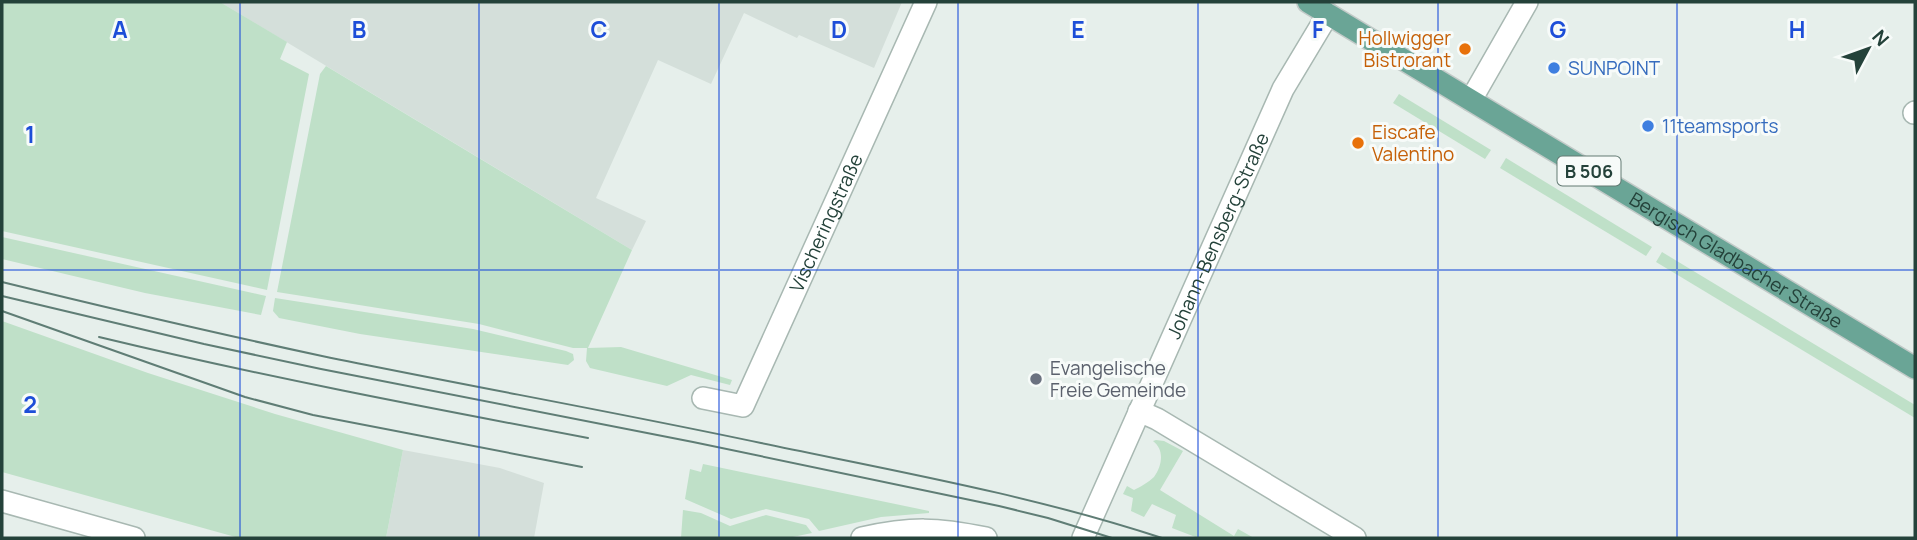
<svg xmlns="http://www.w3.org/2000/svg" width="1917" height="540" font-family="Manrope,sans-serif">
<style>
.built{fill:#d4dfda}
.green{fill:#bfe0c8}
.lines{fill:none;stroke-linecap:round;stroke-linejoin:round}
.minor-casing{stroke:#a8b8b2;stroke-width:24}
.tertiary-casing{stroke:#a8b8b2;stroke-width:24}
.primary-casing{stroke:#c2cac8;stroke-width:24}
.minor{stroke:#fff;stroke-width:21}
.tertiary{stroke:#fff;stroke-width:21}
.primary{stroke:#6aa596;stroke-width:21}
.tram{stroke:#5f7d75;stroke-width:2}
.grid{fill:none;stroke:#1d4ed8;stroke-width:2;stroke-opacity:0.55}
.food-dot{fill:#e8710a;stroke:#f7fbf9;stroke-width:2.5}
.shop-dot{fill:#3f7fe0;stroke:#f7fbf9;stroke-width:2.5}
.worship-dot{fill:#6b7280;stroke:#f7fbf9;stroke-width:2.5}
.labels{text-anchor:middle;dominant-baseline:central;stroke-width:6;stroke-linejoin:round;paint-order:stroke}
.shield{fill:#f7fbf9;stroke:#637a73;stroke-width:2}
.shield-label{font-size:18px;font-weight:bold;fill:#24423a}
.food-label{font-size:19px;fill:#c56008;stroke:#f7fbf9;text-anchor:end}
.shop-label{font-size:19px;fill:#366cbe;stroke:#f7fbf9;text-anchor:start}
.street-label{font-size:19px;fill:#24423a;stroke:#f7fbf9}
.worship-label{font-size:19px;fill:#5b616d;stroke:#f7fbf9;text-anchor:start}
.grid-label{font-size:23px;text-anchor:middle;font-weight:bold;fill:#1d4ed8;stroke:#f7fbf9;stroke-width:6;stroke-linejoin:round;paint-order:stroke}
</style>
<rect width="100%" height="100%" fill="#e6efeb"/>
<g class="built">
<polygon points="220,2 902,2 874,68 799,35 797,38 744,13 711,84 658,60 596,198 646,221 632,250"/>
<polygon points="403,450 500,468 544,483 534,538 386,538"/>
</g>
<g class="green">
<polygon points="2,2 220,2 287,42 280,59 309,74 267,290 2,231"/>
<polygon points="326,66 632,250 588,348 621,347 732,380 730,385 691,375 667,386 590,368 586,361 587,348 573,348 479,324 277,292 320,74"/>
<polygon points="1399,94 1491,150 1485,159 1393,103"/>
<polygon points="1506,158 1652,247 1646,256 1500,168"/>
<polygon points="2,237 266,296 261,315 145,293 2,259"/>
<polygon points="1662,252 1915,405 1915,418 1656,262"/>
<polygon points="275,298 473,329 566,351 573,354 574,360 568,365 360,334 279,318 273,311"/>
<polygon points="2,321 148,373 275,414 403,450 386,538 239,538 2,472"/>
<path d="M1156,440l8,1 19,10 -23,39 74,46 4,-7 16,9h-56l-26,-10 4,-13 -24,-11 -8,13 -13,-6 2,-13 -10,-4 4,-8 7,4c6,-3 15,-8 20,-13 8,-11 11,-27 -1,-36z"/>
<polygon points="703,464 929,511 929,513 881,517 819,531 809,519 766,509 731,519 685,499 690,469 701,472"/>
<polygon points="683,510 701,513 730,526 766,515 806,525 812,533 788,538 681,538"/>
</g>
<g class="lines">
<defs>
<g id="minor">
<polyline points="1914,113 1915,112"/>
<path id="s1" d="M703,398l40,8 183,-404"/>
<polyline points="1139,411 1157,419 1355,538"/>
<polyline points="2,501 134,538"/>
<path d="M862,538c50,-11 75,-10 124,0"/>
</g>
<g id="tertiary">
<polyline points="1471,100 1527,2"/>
<path id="s2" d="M1083,538l200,-449 45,-75"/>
</g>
<g id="primary">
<path id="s3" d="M1308,2l607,366"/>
</g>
</defs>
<use href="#minor" class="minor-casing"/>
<use href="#tertiary" class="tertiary-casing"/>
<use href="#primary" class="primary-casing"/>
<use href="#minor" class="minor"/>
<use href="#tertiary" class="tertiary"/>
<use href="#primary" class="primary"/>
<g class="tram">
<path d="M2,282c106,26 213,51 320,74 146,30 293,56 439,87 134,28 270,52 401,95"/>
<polyline points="2,296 204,344 321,369 693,442 999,506 1048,518 1112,538"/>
<polyline points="2,311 245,397 313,415 582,467"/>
<path d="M99,337c162,39 325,70 489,101"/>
</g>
</g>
<path class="grid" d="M240,2v536M479,2v536M719,2v536M958,2v536M1198,2v536M1438,2v536M1677,2v536M2,270h1913"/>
<g class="food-dot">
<circle cx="1465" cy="49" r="7"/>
<circle cx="1358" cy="143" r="7"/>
</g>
<g class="shop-dot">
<circle cx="1554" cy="68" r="7"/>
<circle cx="1648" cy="126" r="7"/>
</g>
<circle class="worship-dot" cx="1036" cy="379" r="7"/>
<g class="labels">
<rect class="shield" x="1557.5" y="156.5" width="63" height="29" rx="5"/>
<g class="shield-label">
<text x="1589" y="171">B 506</text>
</g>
<g class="food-label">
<text x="1451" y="38">Hollwigger<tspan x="1451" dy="22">Bistrorant</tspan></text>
<text x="1372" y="132" text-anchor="start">Eiscafe<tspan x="1372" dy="22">Valentino</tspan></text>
</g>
<g class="shop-label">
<text x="1568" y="68">SUNPOINT</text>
<text x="1662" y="126">11teamsports</text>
</g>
<g class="street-label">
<text stroke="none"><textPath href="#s1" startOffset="242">Vischeringstraße</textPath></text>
<text stroke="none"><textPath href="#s2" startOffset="331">Johann-Bensberg-Straße</textPath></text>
<text stroke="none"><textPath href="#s3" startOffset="500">Bergisch Gladbacher Straße</textPath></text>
</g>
<g class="worship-label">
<text x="1050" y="368">Evangelische<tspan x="1050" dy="22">Freie Gemeinde</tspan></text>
</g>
</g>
<g class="grid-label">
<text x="120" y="38">A</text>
<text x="359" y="38">B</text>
<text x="599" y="38">C</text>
<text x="839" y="38">D</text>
<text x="1078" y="38">E</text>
<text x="1318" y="38">F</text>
<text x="1558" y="38">G</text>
<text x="1797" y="38">H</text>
<text x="30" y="143">1</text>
<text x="30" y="413">2</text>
</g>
<rect width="1917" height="540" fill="none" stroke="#24423a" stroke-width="7"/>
<g transform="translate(1868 49) rotate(49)" stroke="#f7fbf9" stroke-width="5" paint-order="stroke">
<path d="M0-5L12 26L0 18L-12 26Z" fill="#24423a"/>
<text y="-10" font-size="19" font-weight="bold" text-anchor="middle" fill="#24423a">N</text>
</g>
</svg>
